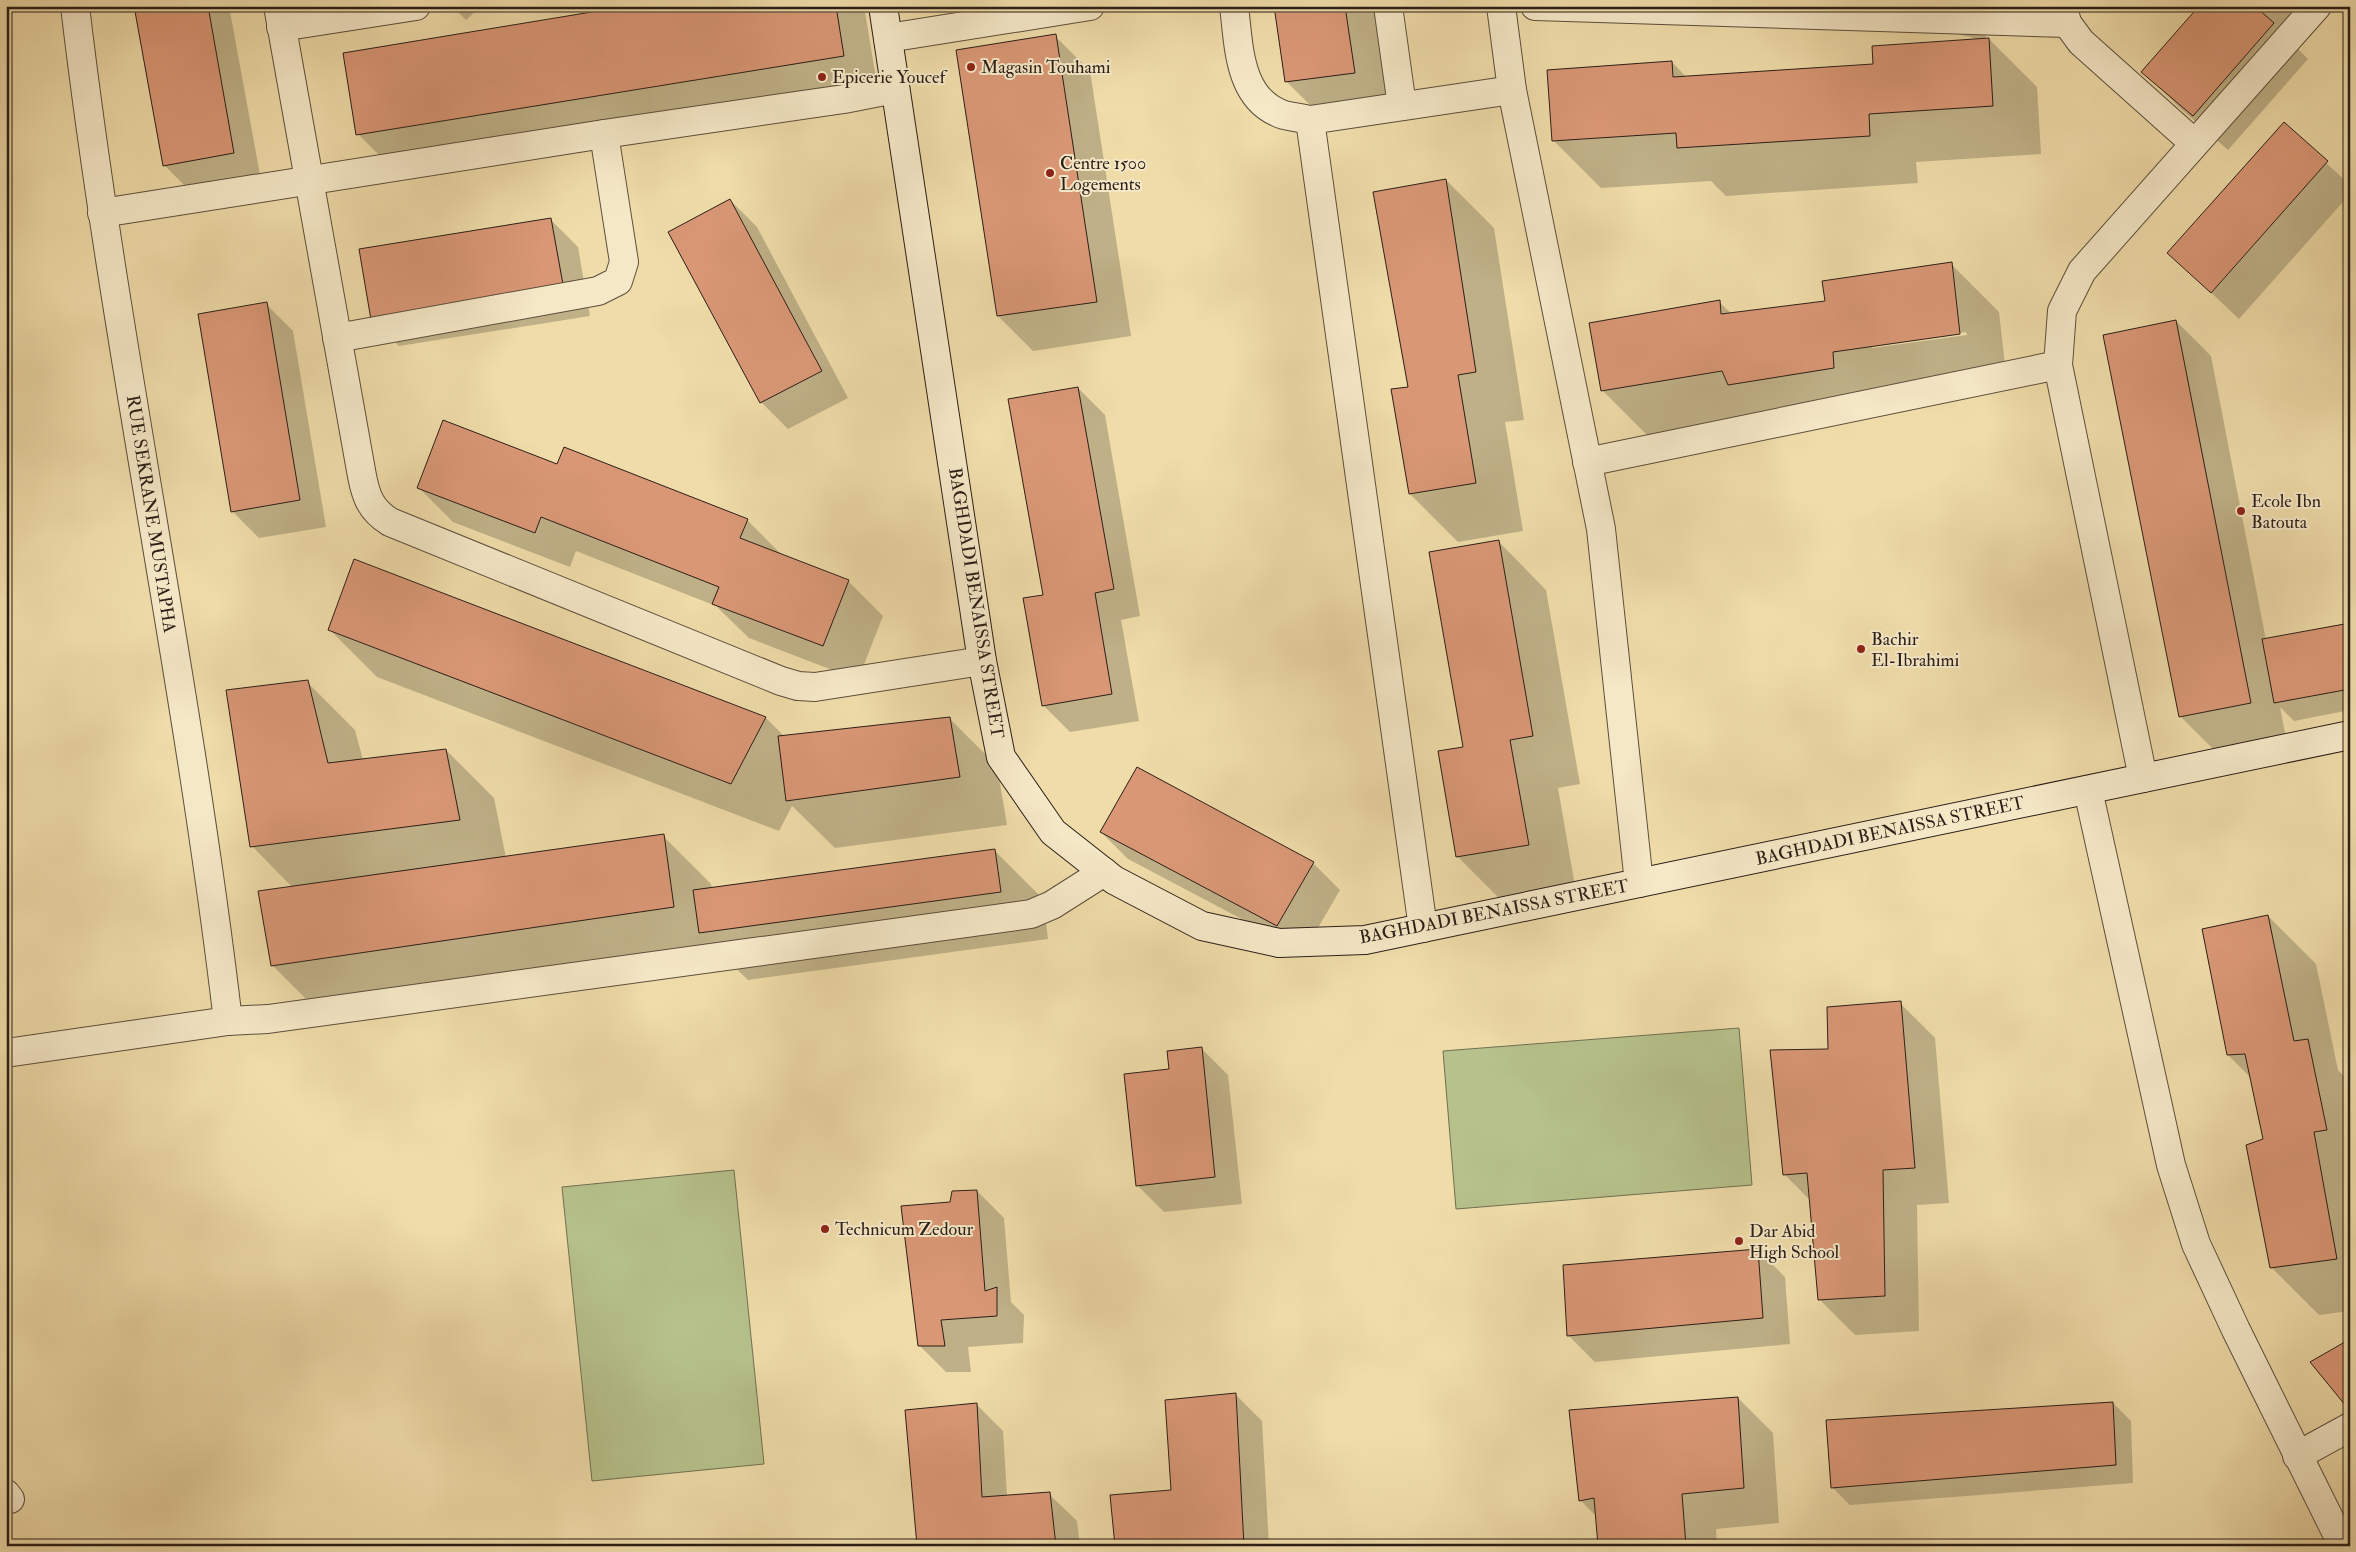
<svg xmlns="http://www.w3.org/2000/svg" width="2356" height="1552" font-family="'IM FELL Double Pica',serif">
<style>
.green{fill:#b6c18b;stroke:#707051}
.shadow{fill:#0003;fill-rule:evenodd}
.building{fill:#d99775;stroke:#2b1e17}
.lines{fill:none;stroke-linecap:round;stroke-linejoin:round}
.street-casing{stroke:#5c4e3c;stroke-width:30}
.secondary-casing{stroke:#2b1e17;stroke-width:30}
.street{stroke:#f5e8c7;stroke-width:28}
.secondary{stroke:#f5e8c7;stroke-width:28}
.poi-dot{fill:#8f2418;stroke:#f5e8c7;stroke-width:2}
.labels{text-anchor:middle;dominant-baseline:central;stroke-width:4;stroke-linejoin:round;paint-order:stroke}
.poi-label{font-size:18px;fill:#2b1e17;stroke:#f5e8c7;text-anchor:start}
.street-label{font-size:18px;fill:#2b1e17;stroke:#f5e8c7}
</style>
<rect width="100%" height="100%" fill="#efdca9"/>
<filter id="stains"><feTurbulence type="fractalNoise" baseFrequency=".004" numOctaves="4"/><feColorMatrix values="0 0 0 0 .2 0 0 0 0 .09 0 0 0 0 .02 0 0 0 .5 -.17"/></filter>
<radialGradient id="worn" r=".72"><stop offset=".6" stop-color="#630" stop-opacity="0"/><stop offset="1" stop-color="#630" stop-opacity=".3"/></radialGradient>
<g class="green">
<polygon points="1739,1028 1752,1185 1456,1209 1443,1051"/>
<polygon points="734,1170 764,1464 592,1481 562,1187"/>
</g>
<g class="shadow">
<polygon points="135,6 229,6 261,180 191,192 164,165"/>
<polygon points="452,6 481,6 466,20"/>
<polygon points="636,6 864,6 878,90 393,169 358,134"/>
<polygon points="1276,6 1385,6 1403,120 1335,130 1287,82"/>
<polygon points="1761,6 1993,6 1985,39 1989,39 2037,87 2041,154 1916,162 1918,183 1726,196 1711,181 1601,188 1553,140 1672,62 1687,78 1875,65 1978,39 1864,11 1859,31"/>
<polygon points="2200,6 2324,6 2292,43 2308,59 2228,150 2178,106 2143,71"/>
<polygon points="1055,36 1090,71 1131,336 1033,351 998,316"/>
<polygon points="2284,124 2350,185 2350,194 2239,319 2169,253"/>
<polygon points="1446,180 1494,228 1524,420 1505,422 1523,531 1458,542 1410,494 1410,388"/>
<polygon points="730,200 757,227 848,398 788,429 761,402"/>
<polygon points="551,220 578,247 590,316 399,346 372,319"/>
<path d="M1951,264l48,48 8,70 -127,17 2,17 -105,16 -127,6 -48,-48 117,-88 13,12 94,-12zM1966,332l1,3 -95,13v-3z"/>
<polygon points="266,304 293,331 326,527 259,538 232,511"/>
<polygon points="2176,321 2211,356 2266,640 2350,624 2350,710 2294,721 2280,707 2286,738 2215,751 2180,716"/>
<polygon points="1078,388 1105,415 1140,616 1121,620 1139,721 1070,732 1043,705"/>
<polygon points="418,487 747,520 782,555 848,581 883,616 858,680 749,638 716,606 576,551 570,567 453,522"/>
<polygon points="1499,542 1546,590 1580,784 1558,788 1576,892 1505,904 1457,856 1465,748"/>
<polygon points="355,560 766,718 784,736 949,718 997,766 1007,825 835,848 792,806 779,831 377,677 329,629"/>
<polygon points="307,682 355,730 363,760 446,750 494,798 506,858 663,836 711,884 712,889 995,851 1043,899 1048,939 748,980 722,955 320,1013 272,965 293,888 252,846"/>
<polygon points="1101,832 1313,863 1340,890 1304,952 1128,859"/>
<polygon points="2268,916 2316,964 2338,1070 2350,1082 2350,1311 2319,1315 2271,1267 2265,1139 2251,1078 2228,1055"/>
<polygon points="1900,1003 1935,1038 1949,1203 1917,1205 1919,1331 1855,1335 1820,1300 1811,1201 1784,1174 1829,1050"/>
<polygon points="1201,1048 1228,1075 1242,1204 1164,1212 1137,1185 1170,1070"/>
<polygon points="977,1191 1004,1218 1011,1302 1024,1315 1023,1343 968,1347 971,1372 946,1372 919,1345 951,1203"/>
<polygon points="1758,1250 1785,1277 1790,1344 1595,1362 1568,1335"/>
<polygon points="1235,1394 1262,1421 1269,1546 1117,1546 1172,1491"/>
<polygon points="1738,1398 1773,1433 1779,1523 1716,1529 1717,1546 1600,1546 1597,1517 1580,1500"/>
<polygon points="2113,1403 2131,1421 2133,1483 1850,1505 1832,1487"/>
<polygon points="976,1404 1003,1431 1007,1496 1049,1494 1077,1521 1080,1546 919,1546"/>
</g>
<g class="building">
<polygon points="134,6 208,6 234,153 163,166"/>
<polygon points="628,6 836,6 844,56 356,135 343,53"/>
<polygon points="1274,6 1345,6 1355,73 1285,82"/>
<polygon points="2199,6 2259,6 2257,8 2274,23 2193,116 2141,72"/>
<polygon points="1056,34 1097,302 997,316 956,50"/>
<polygon points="1989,38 1993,106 1869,114 1870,136 1677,148 1676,133 1552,141 1547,70 1672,61 1673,77 1873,64 1872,46"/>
<polygon points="2284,122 2328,161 2211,293 2167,253"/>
<polygon points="1446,179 1476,372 1458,375 1476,483 1409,494 1391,389 1408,387 1373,192"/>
<polygon points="730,199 822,371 760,403 668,232"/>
<polygon points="551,218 564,290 371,320 359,249"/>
<polygon points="1952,262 1960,334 1833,352 1834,368 1728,385 1722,371 1601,391 1589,323 1720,300 1721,314 1825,301 1822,281"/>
<polygon points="267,302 300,500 231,512 198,314"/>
<polygon points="2176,320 2251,703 2179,717 2103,335"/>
<polygon points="1078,387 1114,589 1095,593 1112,694 1042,706 1023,598 1043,595 1008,399"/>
<polygon points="443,420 557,464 564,447 748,519 740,538 849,580 823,646 712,604 719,587 541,517 535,533 417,488"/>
<polygon points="1499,540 1533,736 1510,740 1529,845 1456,857 1438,751 1463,747 1429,552"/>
<polygon points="354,559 766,717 731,784 328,630"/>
<polygon points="2350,623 2350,689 2274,703 2262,639"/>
<polygon points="308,680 328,763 446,749 460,820 250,847 226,690"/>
<polygon points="950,717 960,777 786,801 778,736"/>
<polygon points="1137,767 1314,862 1277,926 1100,832"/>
<polygon points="664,834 674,907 271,966 258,891"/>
<polygon points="995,849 1001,892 699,933 693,890"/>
<polygon points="2268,915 2294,1041 2308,1039 2327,1130 2314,1132 2337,1259 2270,1268 2246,1145 2263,1139 2245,1054 2227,1055 2202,929"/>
<polygon points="1901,1001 1915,1168 1883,1170 1885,1296 1818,1300 1807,1173 1783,1175 1770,1050 1828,1049 1827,1007"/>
<polygon points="1202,1047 1215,1177 1136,1186 1124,1074 1169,1069 1167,1051"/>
<polygon points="977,1190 985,1291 997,1287 997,1316 941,1320 945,1346 918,1346 901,1206 950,1202 952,1191"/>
<polygon points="1758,1249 1763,1318 1567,1336 1563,1265"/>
<polygon points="2350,1339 2350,1411 2310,1362"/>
<polygon points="1236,1393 1244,1546 1115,1546 1110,1495 1171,1490 1165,1400"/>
<polygon points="1738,1397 1744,1488 1682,1494 1686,1546 1598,1546 1594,1498 1579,1501 1569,1410"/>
<polygon points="2113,1402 2116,1465 1831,1488 1826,1420"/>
<polygon points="977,1403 982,1497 1050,1492 1056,1546 917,1546 905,1410"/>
</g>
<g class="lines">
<defs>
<g id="street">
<path d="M75,6c40,340 113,675 153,1015"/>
<path d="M278,6l84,470c4,21 9,34 28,46l391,159 17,5 17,1 167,-26"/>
<path d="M1234,6c5,40 4,94 50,109 8,2 18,3 26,5"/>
<polyline points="1388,6 1402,106"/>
<polyline points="1501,6 1512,90 1601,529 1639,883"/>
<polyline points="1535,6 2067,23"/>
<polyline points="2063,6 2067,23 2081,42 2194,143"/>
<polyline points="281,27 416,6"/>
<polyline points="888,38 1090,6"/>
<polyline points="102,213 604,134 844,99 895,89"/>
<polyline points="337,338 598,291 618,281 624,262 604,134"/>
<polyline points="1587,462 2058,365"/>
<polyline points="2143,778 2058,365 2062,311 2082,271 2317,6"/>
<polyline points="2088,790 2171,1165 2196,1244 2236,1330 2343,1546"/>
<polyline points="1423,928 1310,120 1512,90"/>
<polyline points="6,1053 228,1021 268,1019 1031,914 1052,905 1104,872"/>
<polyline points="2297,1456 2350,1427"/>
<polyline points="6,1494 10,1499"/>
</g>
<polyline id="secondary" points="883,6 982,661 1001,757 1053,832 1114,880 1202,926 1279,943 1365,940 2350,735"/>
</defs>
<use href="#street" class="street-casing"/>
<use href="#secondary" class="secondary-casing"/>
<use href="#street" class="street"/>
<use href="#secondary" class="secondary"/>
</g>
<g class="poi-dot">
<circle cx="971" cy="67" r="5"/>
<circle cx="822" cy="77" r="5"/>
<circle cx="1050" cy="173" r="5"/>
<circle cx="2241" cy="511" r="5"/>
<circle cx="1861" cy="649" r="5"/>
<circle cx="825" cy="1229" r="5"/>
<circle cx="1739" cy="1241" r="5"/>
</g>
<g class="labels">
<g class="poi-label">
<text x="981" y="67">Magasin Touhami</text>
<text x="832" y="77">Epicerie Youcef</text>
<text x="1060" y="163">Centre 1500<tspan x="1060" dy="21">Logements</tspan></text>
<text x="2251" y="501">Ecole Ibn<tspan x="2251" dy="21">Batouta</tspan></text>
<text x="1871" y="639">Bachir<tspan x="1871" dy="21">El-Ibrahimi</tspan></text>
<text x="835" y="1229">Technicum Zedour</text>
<text x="1749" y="1231">Dar Abid<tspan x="1749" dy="21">High School</tspan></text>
</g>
<g class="street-label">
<text transform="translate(151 514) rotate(81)">RUE SEKRANE MUSTAPHA</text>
<text transform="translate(976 603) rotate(81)">BAGHDADI BENAISSA STREET</text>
<text transform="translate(1890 831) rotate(-12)">BAGHDADI BENAISSA STREET</text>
<text transform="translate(1494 912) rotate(-11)">BAGHDADI BENAISSA STREET</text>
</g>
</g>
<rect width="2356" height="1552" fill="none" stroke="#efdca9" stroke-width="25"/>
<rect x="8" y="8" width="2341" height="1537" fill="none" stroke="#2b1e17" stroke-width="2.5"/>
<rect x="12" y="12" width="2331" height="1527" fill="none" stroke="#2b1e17"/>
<rect width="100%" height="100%" filter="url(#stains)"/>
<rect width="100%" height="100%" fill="url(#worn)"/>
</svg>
